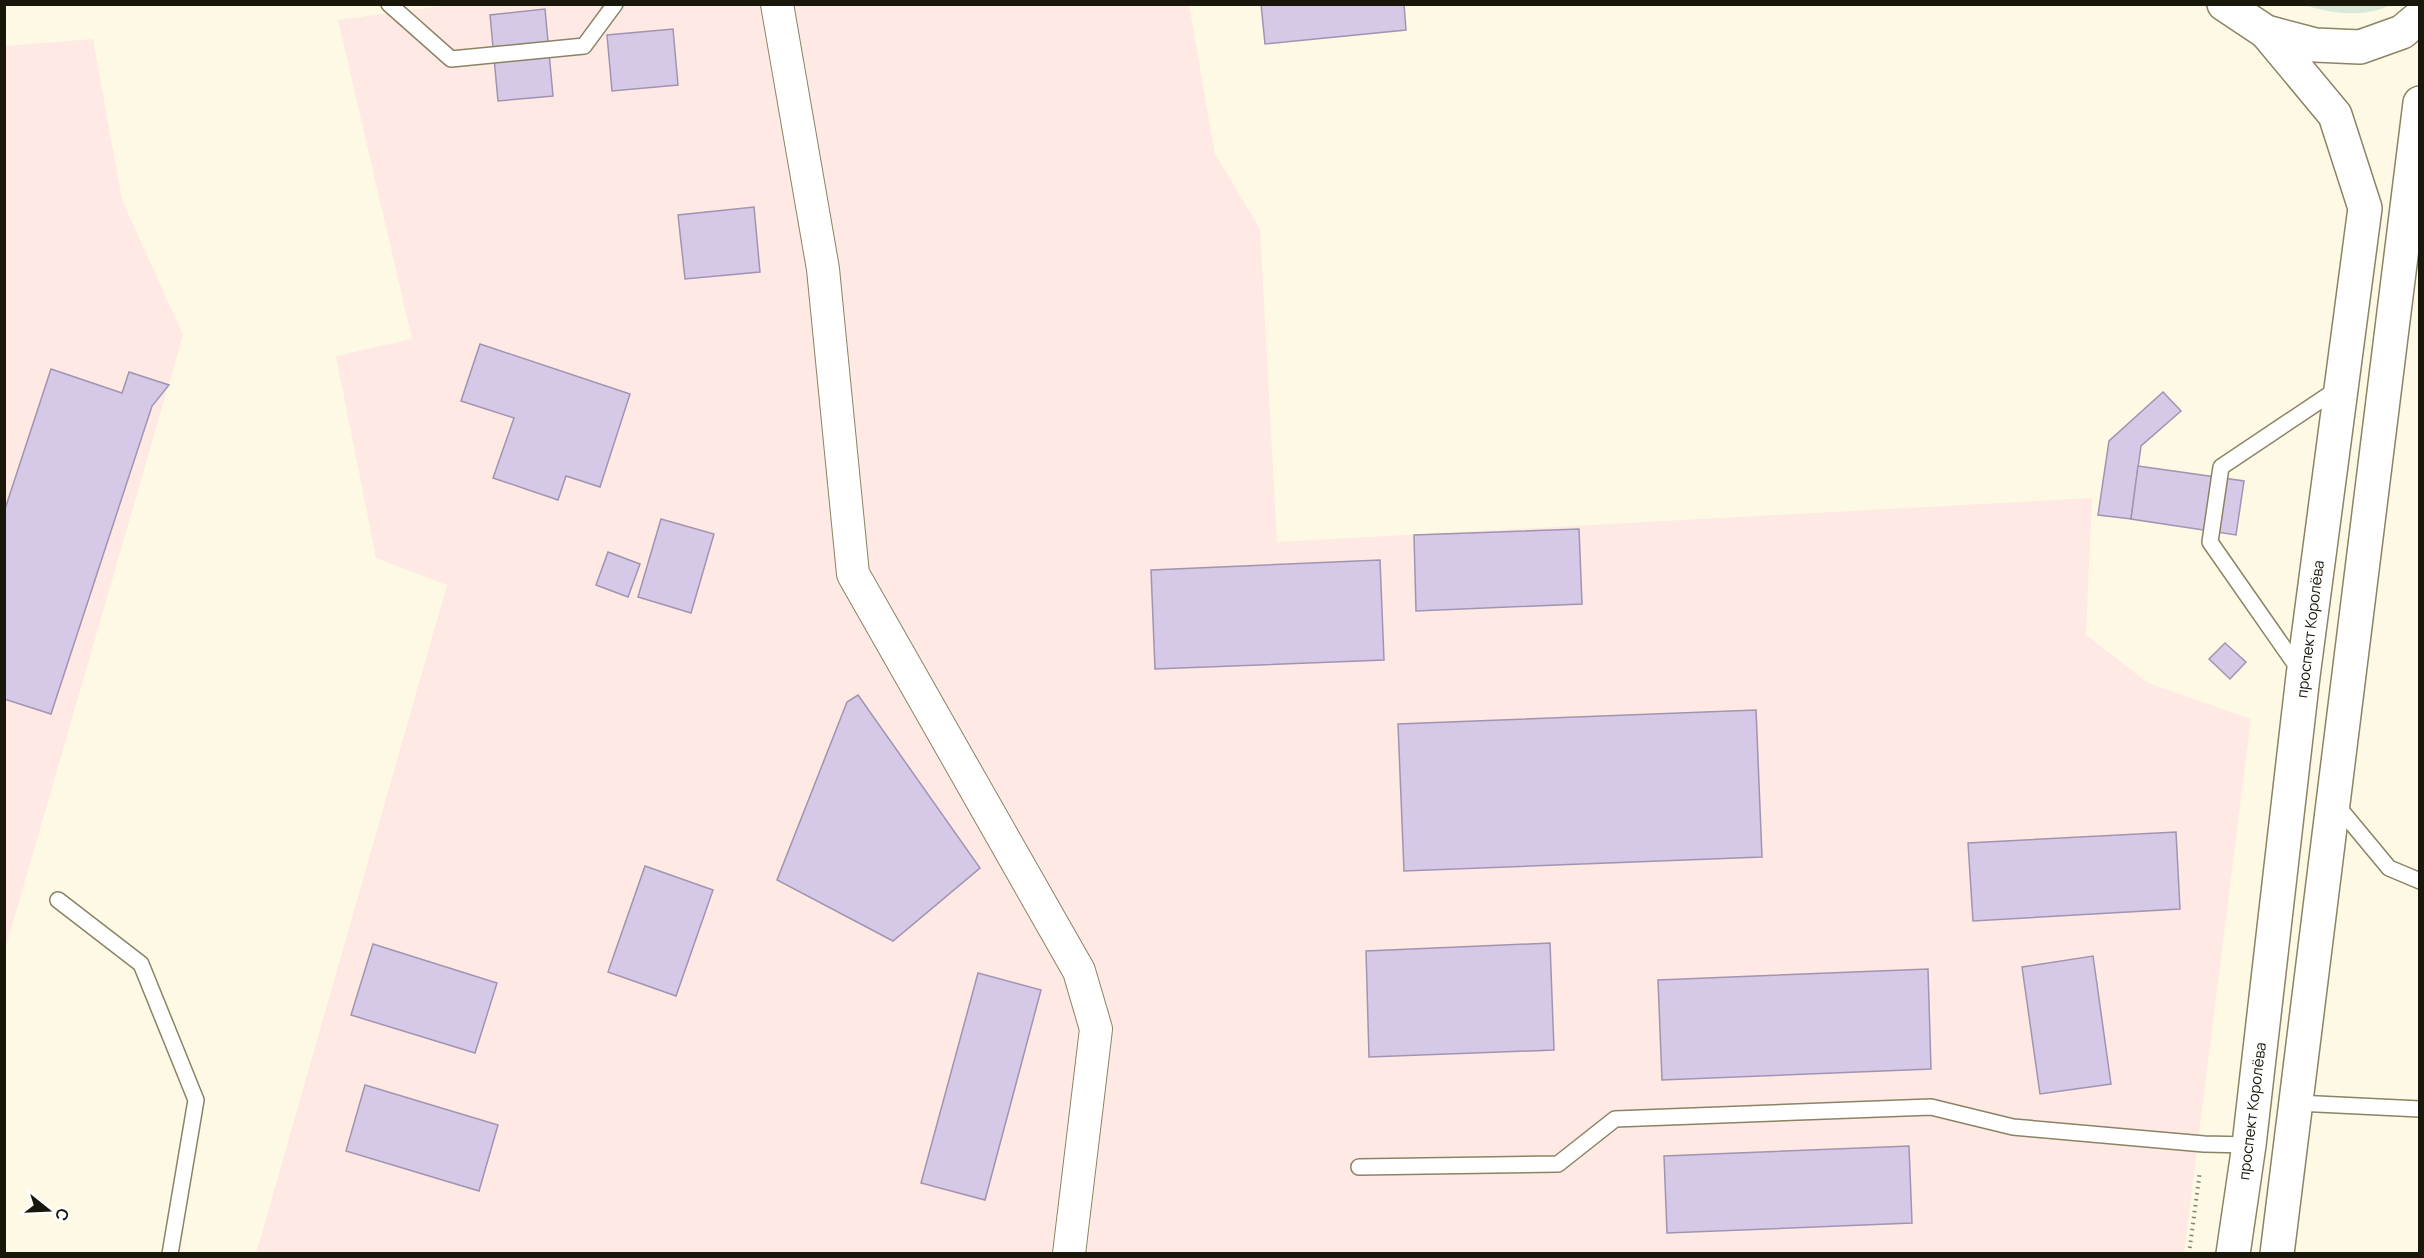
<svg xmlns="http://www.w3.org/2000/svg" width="2424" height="1258" font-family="Manrope,sans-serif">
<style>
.industrial{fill:#fee9e4}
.green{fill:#d8e9da}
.building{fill:#d6c8e7;stroke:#a194b1;stroke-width:1.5}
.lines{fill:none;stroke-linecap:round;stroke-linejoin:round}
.lane-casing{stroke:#8a8364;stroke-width:18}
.street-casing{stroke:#8a8364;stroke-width:34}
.primary-casing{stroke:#8a8364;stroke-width:36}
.path{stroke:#878373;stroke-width:4;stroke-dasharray:1.5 4.5;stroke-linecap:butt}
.lane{stroke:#fff;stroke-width:15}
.street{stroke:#fff;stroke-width:32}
.primary{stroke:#fff;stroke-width:33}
.labels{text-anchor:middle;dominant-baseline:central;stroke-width:4.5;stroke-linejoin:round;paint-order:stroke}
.street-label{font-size:15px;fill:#19160a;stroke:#fff}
</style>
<rect width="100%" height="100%" fill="#fef9e5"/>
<g class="industrial">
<polygon points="457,4 1189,5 1215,154 1260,229 1277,542 2092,498 2086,635 2148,683 2251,719 2184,1253 256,1254 447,585 376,558 336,356 412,339 338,20"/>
<polygon points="93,39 122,200 183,335 5,950 5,46"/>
</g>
<path class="green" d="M2304,5l87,-1v1c-27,13 -58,9 -87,0z"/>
<g class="building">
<polygon points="1261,4 1404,4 1406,30 1265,44"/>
<polygon points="545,9 553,96 498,101 490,15"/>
<polygon points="673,29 678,85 612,91 607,35"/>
<polygon points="754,207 760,272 685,279 678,215"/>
<polygon points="480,344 630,394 600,487 566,476 558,500 493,478 514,418 461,401"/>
<polygon points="51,369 122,393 129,372 169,385 152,406 51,714 4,699 4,512"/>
<polygon points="2163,392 2181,411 2141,446 2131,519 2098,515 2109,441"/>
<polygon points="2138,466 2244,481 2236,535 2131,519"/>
<polygon points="661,519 714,534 691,613 638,597"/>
<polygon points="1579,529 1582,604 1416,611 1414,535"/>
<polygon points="608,552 640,564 628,597 596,585"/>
<polygon points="1380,560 1384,660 1155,669 1151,570"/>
<polygon points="2225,643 2246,662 2230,679 2209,659"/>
<polygon points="858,695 980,868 893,941 777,880 847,702"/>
<polygon points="1756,710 1762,857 1404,871 1398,724"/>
<polygon points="2176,832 2180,909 1973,921 1968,843"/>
<polygon points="645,866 713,890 676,996 608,972"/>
<polygon points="1550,943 1554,1050 1369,1057 1366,951"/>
<polygon points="373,944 497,983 475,1053 351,1015"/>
<polygon points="2093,956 2111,1084 2040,1094 2022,967"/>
<polygon points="1928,969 1931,1069 1662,1080 1658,980"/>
<polygon points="978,973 1041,990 985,1200 921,1183"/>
<polygon points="365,1085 498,1125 479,1191 346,1151"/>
<polygon points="1909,1146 1912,1223 1667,1233 1664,1156"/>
</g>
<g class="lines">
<defs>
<g id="lane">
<polyline points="389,4 451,59 584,46 615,4"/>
<polyline points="2300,671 2210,542 2221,467 2339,388"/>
<polyline points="2335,803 2389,868 2420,881"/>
<polyline points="58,900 141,964 196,1100 170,1254"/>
<polyline points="2297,1103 2420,1109"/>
<polyline points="1359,1167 1558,1164 1615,1119 1931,1107 2013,1127 2204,1144 2249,1145"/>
</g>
<polyline id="street" points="777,4 823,269 853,574 1079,971 1096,1029 1069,1254"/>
<g id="primary">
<polyline points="2224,4 2266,32 2315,45 2360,47 2402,32 2420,17"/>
<polyline points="2233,1254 2249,1145 2303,676 2365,208 2335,115 2266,32"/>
<polyline points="2277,1254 2420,103"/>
</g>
</defs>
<use href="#lane" class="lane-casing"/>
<use href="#street" class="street-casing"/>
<use href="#primary" class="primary-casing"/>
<polyline class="path" points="2189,1254 2200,1171"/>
<use href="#lane" class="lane"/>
<use href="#street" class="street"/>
<use href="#primary" class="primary"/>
</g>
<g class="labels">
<g class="street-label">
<text transform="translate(2310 629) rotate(-83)">проспект Королёва</text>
<text transform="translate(2252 1111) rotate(-83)">проспект Королёва</text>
</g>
</g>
<rect width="2424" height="1258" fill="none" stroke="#19160a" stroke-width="12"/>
<g transform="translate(48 1210) rotate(108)" stroke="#ffffff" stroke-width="4.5" paint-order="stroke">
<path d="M0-4.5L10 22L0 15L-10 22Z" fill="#19160a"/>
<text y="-9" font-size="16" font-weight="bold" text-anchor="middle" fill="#19160a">С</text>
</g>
</svg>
